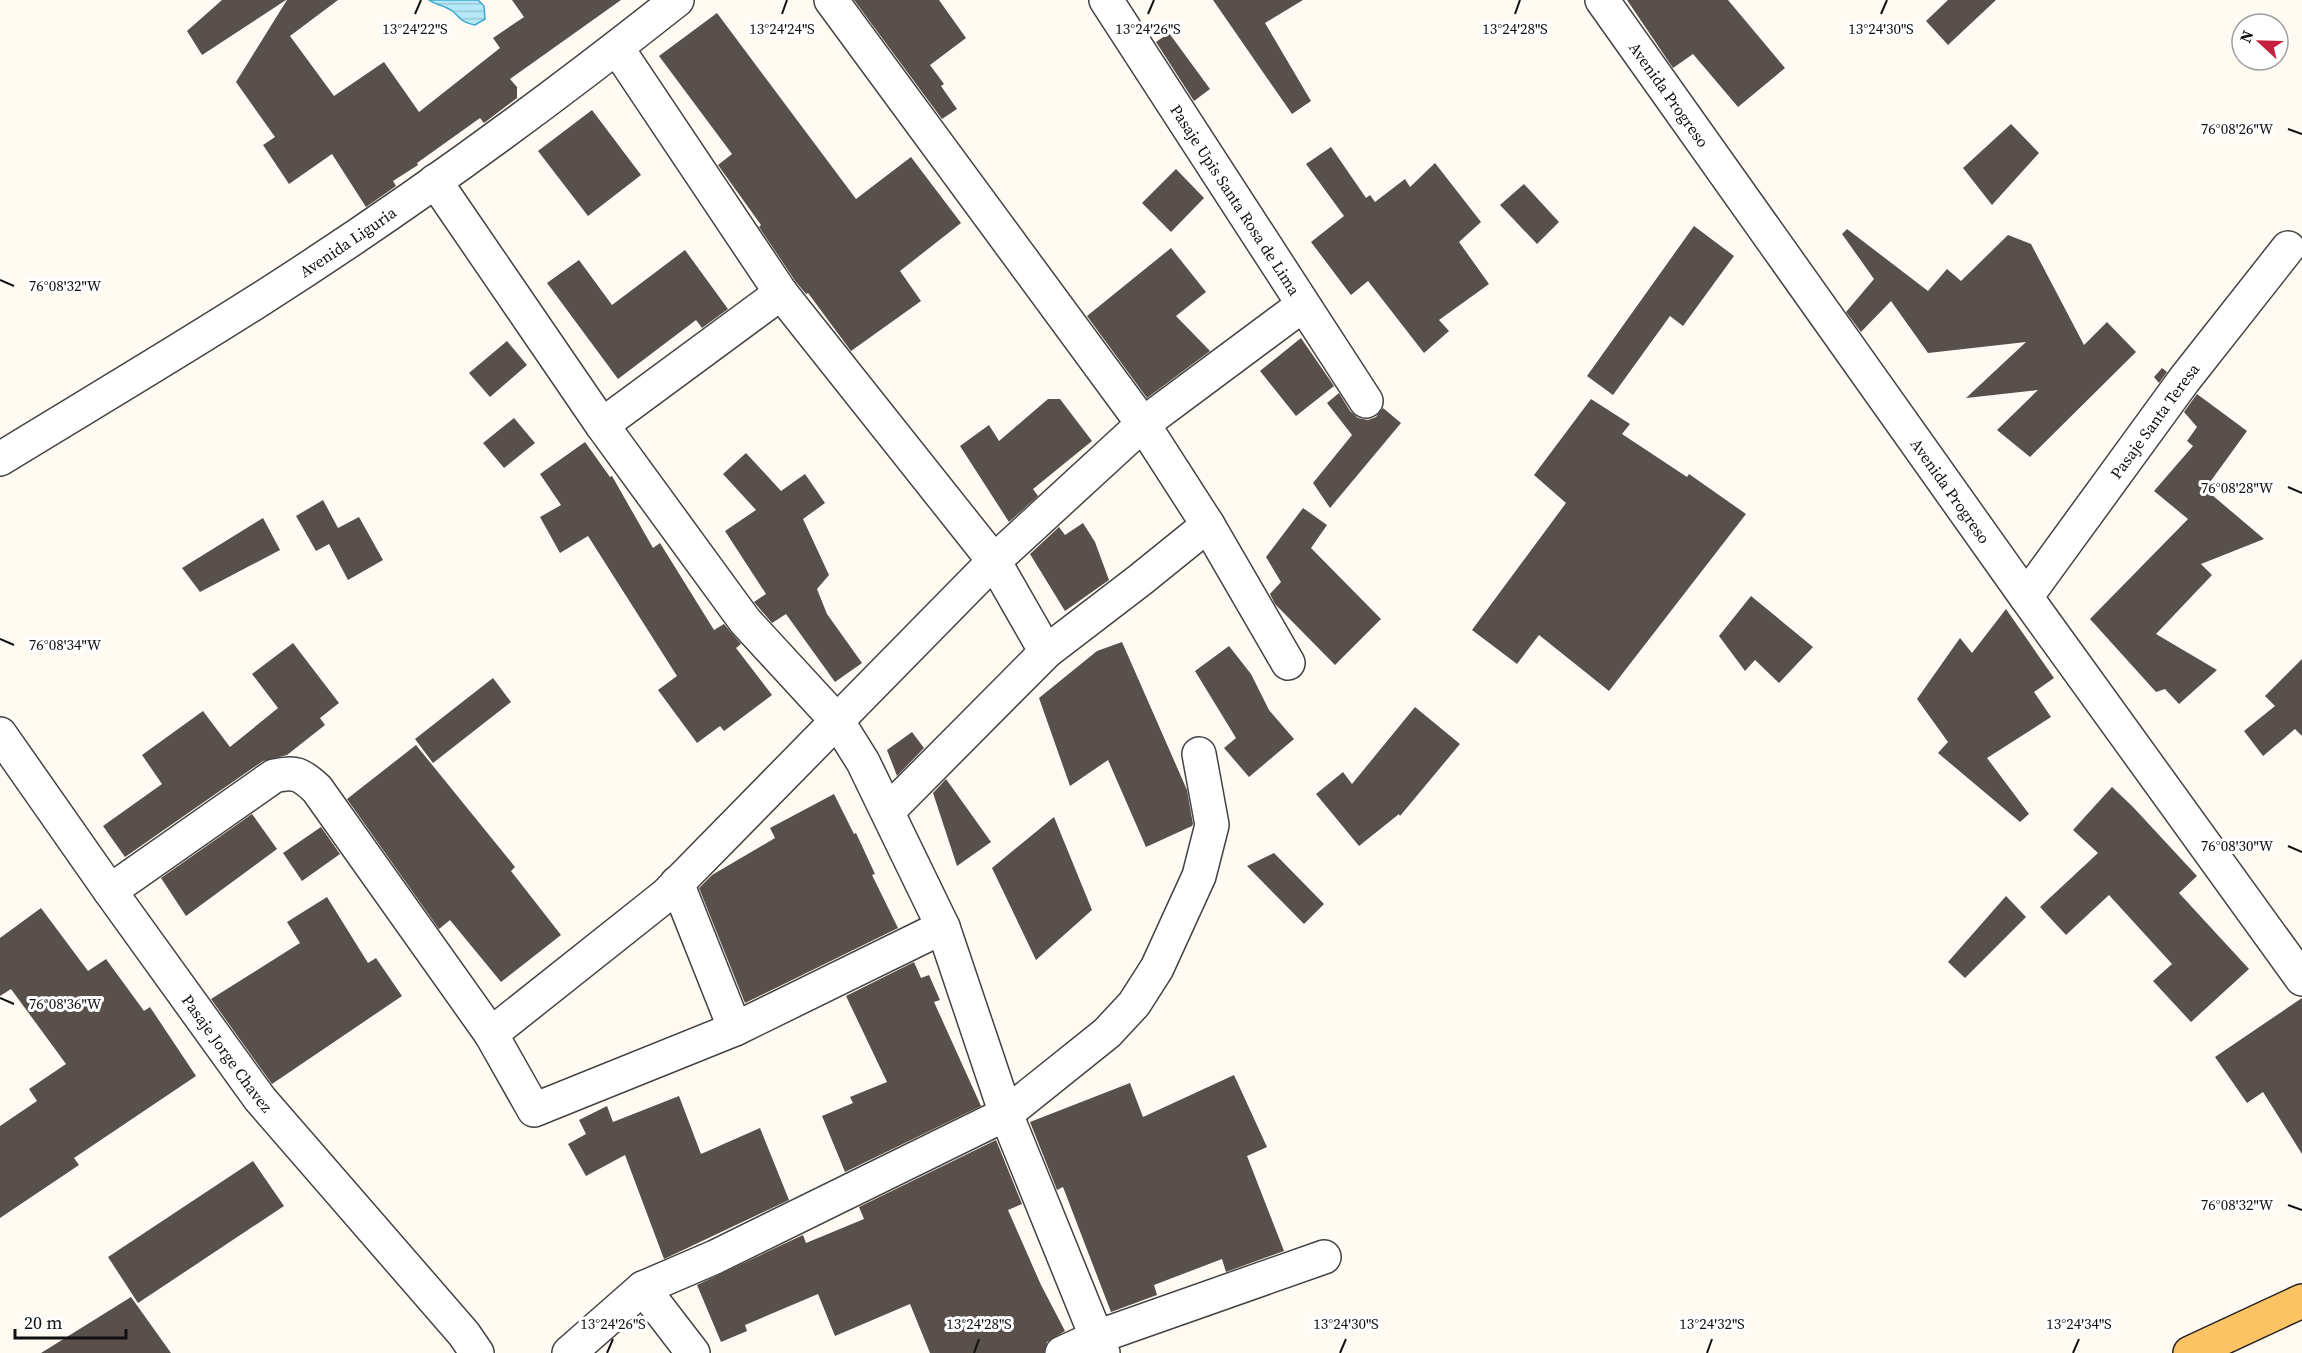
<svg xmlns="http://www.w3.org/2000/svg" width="2302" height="1353" font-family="'Source Serif 4',serif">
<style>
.water{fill:url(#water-rules);stroke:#3aa9d1;stroke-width:1.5}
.building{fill:#594f4b}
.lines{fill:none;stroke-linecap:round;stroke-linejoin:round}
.minor-casing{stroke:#434343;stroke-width:36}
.major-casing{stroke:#212121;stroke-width:36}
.minor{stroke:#fff;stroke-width:33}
.major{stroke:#fcc365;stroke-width:33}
.ticks{fill:none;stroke:#101010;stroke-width:2}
.labels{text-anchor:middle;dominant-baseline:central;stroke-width:6;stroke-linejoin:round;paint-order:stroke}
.street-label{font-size:16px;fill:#101010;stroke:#fff}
.ticks-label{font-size:15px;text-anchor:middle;fill:#101010;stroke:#fff;stroke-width:6;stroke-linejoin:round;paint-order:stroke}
</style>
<defs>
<pattern id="water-rules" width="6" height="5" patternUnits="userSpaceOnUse" patternTransform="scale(1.5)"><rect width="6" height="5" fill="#b5e8f8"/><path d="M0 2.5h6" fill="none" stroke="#9bc6d4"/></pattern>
</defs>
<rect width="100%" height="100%" fill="#fffbf2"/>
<path class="water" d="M429,0h49l6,6 1,13 -10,6c-20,-4 -15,-12 -28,-17 -7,-4 -12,-3 -18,-8z"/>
<g class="building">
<polygon points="222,0 286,0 202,55 187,31"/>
<polygon points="287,0 338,0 290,36 334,96 384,62 419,112 500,48 493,38 524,17 512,0 621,0 510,79 517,87 517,98 484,123 480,118 417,163 418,165 393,181 396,186 366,207 332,154 289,184 263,145 275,137 236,82"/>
<polygon points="854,0 939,0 966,38 930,65 944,84 941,86 957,109 942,119"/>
<polygon points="1213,0 1303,0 1265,23 1311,101 1292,114"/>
<polygon points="1627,0 1728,0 1785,68 1738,107 1693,54 1673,68"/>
<polygon points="1948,0 1996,0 1948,45 1926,21"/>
<polygon points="717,13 856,199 911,157 961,223 900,271 921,301 851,351 808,293 806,294 796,282 759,227 761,225 718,165 732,154 659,56"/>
<polygon points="1169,33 1210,89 1194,101 1156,42"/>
<polygon points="592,110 641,175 588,216 538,151"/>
<polygon points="2011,124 2039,153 1992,205 1963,168"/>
<polygon points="1331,147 1366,198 1370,195 1375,202 1405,179 1410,187 1435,163 1481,222 1459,242 1489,284 1439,320 1449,331 1424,353 1368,281 1351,295 1311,242 1344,216 1306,164"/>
<polygon points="1176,169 1204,198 1171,232 1142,203"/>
<polygon points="1524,184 1559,222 1537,244 1500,205"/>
<polygon points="1694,226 1734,256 1683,326 1670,316 1613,395 1587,376"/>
<polygon points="1847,229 1928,291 1947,269 1961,281 2008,235 2031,244 2084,345 2107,322 2136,352 2030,457 1997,430 2038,390 1966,398 2026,342 1928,353 1891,301 1861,332 1846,312 1874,279 1842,234"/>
<polygon points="1171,248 1206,292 1176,316 1210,351 1147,398 1087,316"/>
<polygon points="685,250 728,309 702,328 696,320 618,379 547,283 579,260 612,305"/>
<polygon points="1301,338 1334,386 1296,416 1260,371"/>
<polygon points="507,341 527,365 490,397 469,373"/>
<polygon points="2162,368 2167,372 2159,383 2154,377"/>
<polygon points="1339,393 1350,411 1358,418 1368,420 1376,417 1383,408 1401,423 1330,508 1313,483 1352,435 1327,403"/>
<polygon points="2197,394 2247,431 2205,489 2264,539 2201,564 2212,575 2156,634 2217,670 2179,704 2165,689 2156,692 2090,619 2188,519 2154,491 2193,446 2187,441 2197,427 2184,412"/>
<polygon points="1048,399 1060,399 1092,441 1033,489 1038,496 1009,522 960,446 989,425 999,441"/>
<polygon points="1591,399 1630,424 1622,434 1687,477 1689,474 1746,514 1609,691 1539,635 1517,664 1472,630 1566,503 1534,475"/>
<polygon points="514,418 535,443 504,468 483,443"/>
<polygon points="585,442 610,477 612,476 653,548 660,543 714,630 724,624 741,644 736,648 772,695 724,731 720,726 697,743 658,690 677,676 588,536 560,553 540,517 561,505 540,474"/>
<polygon points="746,453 781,491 805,474 825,503 803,519 829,575 817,589 827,614 862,663 835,682 786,614 772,623 754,602 766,594 725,531 756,510 723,474"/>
<polygon points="323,500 338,528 359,517 383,560 348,580 329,544 316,551 296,516"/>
<polygon points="1303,508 1327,525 1311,548 1381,619 1335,665 1275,604 1270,594 1281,582 1266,557"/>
<polygon points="263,518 280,550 200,592 182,568"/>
<polygon points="1083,523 1095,542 1109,580 1065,611 1030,554 1059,527 1065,535"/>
<polygon points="1751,596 1813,647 1779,683 1755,660 1745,671 1719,636"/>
<polygon points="2006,609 2054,678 2034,692 2051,717 1987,758 2029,814 2020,822 1938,753 1948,742 1917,699 1960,638 1972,653"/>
<polygon points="1122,642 1187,790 1193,824 1192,826 1146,847 1108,760 1070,786 1039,698 1097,651"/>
<polygon points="293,643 339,703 320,718 325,725 287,755 263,761 125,857 103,826 162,784 142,755 203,711 230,747 278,708 252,674"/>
<polygon points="1229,646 1251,674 1269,710 1294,739 1249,777 1224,748 1236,738 1195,671"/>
<polygon points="2302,659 2302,736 2295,729 2263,756 2244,731 2275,706 2265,696"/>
<polygon points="493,678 511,702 433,763 415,739"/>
<polygon points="1415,707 1460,744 1400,816 1399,814 1359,846 1316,794 1343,772 1352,784"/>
<polygon points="912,732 924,748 897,776 887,750"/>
<polygon points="416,745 515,867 511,871 561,935 501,982 450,920 439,929 347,799"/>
<polygon points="946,779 991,842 957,866 933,793"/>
<polygon points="2112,787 2133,807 2197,876 2179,893 2249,969 2191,1022 2153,981 2172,964 2109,895 2066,935 2040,907 2098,853 2073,830"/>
<polygon points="834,794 854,834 856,833 875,874 872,875 898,928 745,1003 699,888 712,875 775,838 770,828"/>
<polygon points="252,814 277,849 186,916 161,878"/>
<polygon points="1054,817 1092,910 1036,960 992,868"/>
<polygon points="321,827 340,854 302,881 283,853"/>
<polygon points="1274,853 1324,904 1304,924 1247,866"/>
<polygon points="2006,896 2026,917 1965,978 1948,962"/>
<polygon points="327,897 368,963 376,958 402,996 272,1084 211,999 300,943 287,922"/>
<polygon points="41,908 88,971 106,959 144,1011 150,1007 196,1076 74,1158 79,1165 0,1218 0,1126 37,1101 29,1089 66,1064 11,989 0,996 0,938"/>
<polygon points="914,962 921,978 929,975 940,1000 934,1002 981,1106 845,1172 822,1116 853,1103 850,1097 887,1082 846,996"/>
<polygon points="2302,998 2302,1154 2263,1092 2247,1103 2215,1057"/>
<polygon points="1234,1075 1267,1147 1247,1156 1284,1251 1226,1272 1222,1259 1154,1285 1157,1295 1111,1312 1063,1187 1057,1190 1030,1122 1130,1083 1143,1117"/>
<polygon points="679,1096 701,1154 760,1128 789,1200 664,1259 625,1155 586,1176 568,1144 586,1134 579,1120 607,1106 613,1122"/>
<polygon points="996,1140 1022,1204 1008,1210 1041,1285 1065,1331 1047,1342 1044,1353 930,1353 910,1304 835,1336 818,1294 745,1325 747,1331 721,1342 697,1285 803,1235 806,1243 864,1219 859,1207"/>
<polygon points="253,1161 284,1206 138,1303 108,1257"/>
<polygon points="131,1297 171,1353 41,1353"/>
</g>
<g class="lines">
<defs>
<g id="minor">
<polyline points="831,0 1143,424 1208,525 1288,663"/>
<path id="s1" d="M1106,0l260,401"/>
<path id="s2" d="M1602,0l424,597 276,382"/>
<polyline points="617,48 781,293 994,561 1046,652"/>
<polyline points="435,181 602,425 745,621 838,722 863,762 943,927 1006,1114 1103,1353"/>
<polyline points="602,425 781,293"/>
<path id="s3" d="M0,459c85,-52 171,-103 256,-157 145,-92 286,-195 421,-302"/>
<path id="s4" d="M2026,597l158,-217 104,-132"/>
<path id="s5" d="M0,734l110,157 150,208 204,235 13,19"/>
<polyline points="888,811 1046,652 1140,580 1208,525"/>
<polyline points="677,883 735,1029"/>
<path d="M110,891l164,-115c21,-5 27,-2 43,13l174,245 43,76 201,-81 208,-102"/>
<polyline points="491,1034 666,895 994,561 1143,424 1303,305"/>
<polyline points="643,1288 693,1353"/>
<polyline points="569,1353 643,1288 715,1257 1006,1114 1107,1033 1134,1004 1157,968 1199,876 1212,825 1199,754"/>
<polyline points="1062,1353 1097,1337 1324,1257"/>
</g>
<polyline id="major" points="2190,1353 2302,1301"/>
</defs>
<use href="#minor" class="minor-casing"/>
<use href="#major" class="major-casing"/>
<use href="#minor" class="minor"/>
<use href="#major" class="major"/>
</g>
<path class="ticks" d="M415,14l6,-14M782,14l5,-14M1148,14l6,-14M1515,14l5,-14M1881,14l6,-14M2288,129l14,5M0,280l14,6M2288,487l14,6M0,639l14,6M2288,846l14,6M0,998l14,6M2288,1205l14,5M607,1353l6,-14M974,1353l5,-14M1340,1353l6,-14M1707,1353l5,-14M2073,1353l6,-14"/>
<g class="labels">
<g class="street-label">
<text stroke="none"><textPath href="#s2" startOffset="116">Avenida Progreso</textPath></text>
<text stroke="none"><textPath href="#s1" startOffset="238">Pasaje Upis Santa Rosa de Lima</textPath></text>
<text stroke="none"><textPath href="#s3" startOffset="410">Avenida Liguria</textPath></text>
<text stroke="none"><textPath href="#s4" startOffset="218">Pasaje Santa Teresa</textPath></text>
<text stroke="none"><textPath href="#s2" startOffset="602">Avenida Progreso</textPath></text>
<text stroke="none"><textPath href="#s5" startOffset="392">Pasaje Jorge Chavez</textPath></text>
</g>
</g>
<g class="ticks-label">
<text x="415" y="34">13°24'22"S</text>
<text x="782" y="34">13°24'24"S</text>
<text x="1148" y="34">13°24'26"S</text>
<text x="1515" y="34">13°24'28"S</text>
<text x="1881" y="34">13°24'30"S</text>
<text x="2237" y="134">76°08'26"W</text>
<text x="65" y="291">76°08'32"W</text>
<text x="2237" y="493">76°08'28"W</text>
<text x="65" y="650">76°08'34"W</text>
<text x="2237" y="851">76°08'30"W</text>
<text x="65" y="1009">76°08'36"W</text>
<text x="2237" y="1210">76°08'32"W</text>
<text x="613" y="1329">13°24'26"S</text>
<text x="979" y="1329">13°24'28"S</text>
<text x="1346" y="1329">13°24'30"S</text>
<text x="1712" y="1329">13°24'32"S</text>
<text x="2079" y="1329">13°24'34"S</text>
</g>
<g transform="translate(2260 42) rotate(292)"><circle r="28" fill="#ffffff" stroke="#9f9f9f" stroke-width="1.5"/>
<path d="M0-4.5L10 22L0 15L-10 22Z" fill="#c5223f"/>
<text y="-9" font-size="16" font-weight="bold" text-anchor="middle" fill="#101010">N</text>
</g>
<path d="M15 1329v9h111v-9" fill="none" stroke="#101010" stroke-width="3"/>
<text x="24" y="1329" font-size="18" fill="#101010" stroke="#ffffff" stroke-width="4.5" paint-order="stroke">20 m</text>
</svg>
